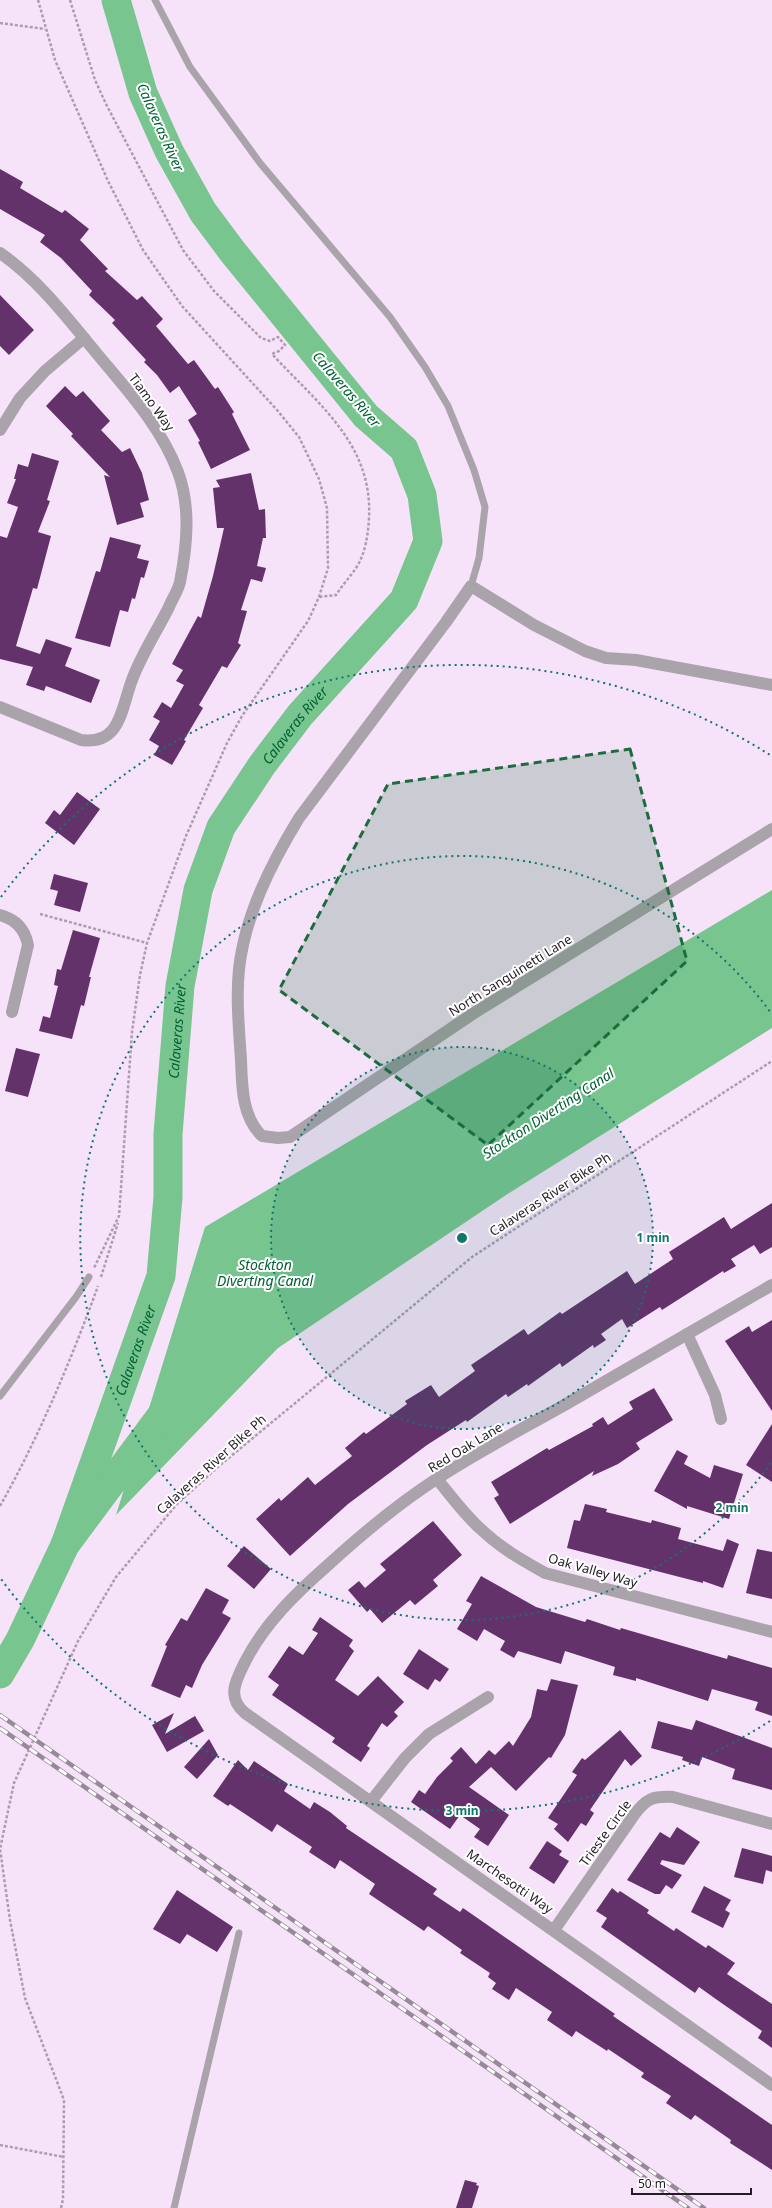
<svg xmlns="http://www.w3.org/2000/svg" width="772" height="2208" font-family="'Noto Sans',sans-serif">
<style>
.water{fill:#78c590}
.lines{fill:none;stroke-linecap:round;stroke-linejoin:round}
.river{stroke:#78c590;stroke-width:29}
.building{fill:#64326a}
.path{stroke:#ac9dae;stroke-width:2.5;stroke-dasharray:3 2;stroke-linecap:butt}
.lane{stroke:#aba3ac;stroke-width:7}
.street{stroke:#aba3ac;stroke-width:12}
.rail-casing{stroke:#978999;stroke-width:4.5}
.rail{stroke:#fff;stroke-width:3;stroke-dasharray:9;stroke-linecap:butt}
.marked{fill:#1c6d3e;fill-opacity:0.2;stroke:#1c6d3e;stroke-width:3;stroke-dasharray:8 5;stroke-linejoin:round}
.ring{fill:none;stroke:#0f766e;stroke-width:2;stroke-dasharray:2 4}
.labels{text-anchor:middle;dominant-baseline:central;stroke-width:4;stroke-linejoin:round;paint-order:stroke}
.street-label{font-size:13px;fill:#231c24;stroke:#fff}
.water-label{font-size:14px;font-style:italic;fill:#006131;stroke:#fff}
.centre{fill:#0f766e;stroke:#fff;stroke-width:2}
.ring-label{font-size:12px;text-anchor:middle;font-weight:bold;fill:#0f766e;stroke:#fff;stroke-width:4;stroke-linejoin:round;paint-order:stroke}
</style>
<rect width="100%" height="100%" fill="#f7e3f9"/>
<polygon class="water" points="772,890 772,1028 506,1195 278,1348 116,1515 205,1227"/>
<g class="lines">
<g class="river">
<path id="s1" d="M65,1545l96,-269 7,-79v-63l12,-148 18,-96 23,-63 41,-62 38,-50 104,-115 24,-59 -6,-46 -18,-46 -38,-33 -134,-165 -29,-39 -34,-61 -26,-58 -27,-93"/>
<polyline points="0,1674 20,1640 65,1545 161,1416"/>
</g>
</g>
<g class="building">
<polygon points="0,169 23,182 20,188 62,213 65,210 89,229 80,240 108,269 105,271 137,300 142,296 163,319 156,326 188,364 194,360 215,389 218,387 234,412 232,414 250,450 211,469 198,442 200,441 188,420 197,414 179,386 170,393 157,375 144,362 146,360 112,323 115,320 89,295 92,291 61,258 40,242 45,235 0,209"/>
<polygon points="0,295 34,330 9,355 0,346"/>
<polygon points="65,386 76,397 83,391 110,421 101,430 122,452 130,448 142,473 149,500 140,503 144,517 117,525 104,475 110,477 71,436 73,434 46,406"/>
<polygon points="32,453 59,461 47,500 50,501 38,532 51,536 37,589 33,588 16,646 40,654 46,639 72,648 65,666 100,680 91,703 46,686 44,691 26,685 33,667 0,659 0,536 7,538 18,507 7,503 16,479 14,479 18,464 28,467"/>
<polygon points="251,473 259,510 265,509 266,538 263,538 257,566 266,568 262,582 251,579 241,610 247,611 238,643 241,645 227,668 222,666 199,705 203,708 184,740 186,741 172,765 154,755 159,746 149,740 160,721 153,717 162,702 171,708 184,685 176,681 183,670 172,664 198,616 201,618 213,576 224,528 217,528 213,488 220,487 216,480"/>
<polygon points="110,537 141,545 137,558 149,561 144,578 141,577 135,599 132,598 128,612 120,610 110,647 75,638 96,571 100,572"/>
<polygon points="77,792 100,809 74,845 45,823 54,810 60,815"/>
<polygon points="54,874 88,883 80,912 54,905 58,891 50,889"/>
<polygon points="73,930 100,938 89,977 91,977 84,1006 81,1005 72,1039 39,1031 43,1016 50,1018 58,986 54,985 57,969 61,970"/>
<polygon points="16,1048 40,1054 28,1097 5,1091"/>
<polygon points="772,1203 772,1247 760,1254 754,1245 731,1259 736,1266 724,1273 723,1271 662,1310 660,1307 627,1328 622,1319 601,1334 606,1340 594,1348 593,1345 562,1367 560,1363 528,1386 527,1384 508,1397 506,1394 467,1422 466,1420 427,1445 348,1504 290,1556 256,1519 279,1498 281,1501 308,1477 315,1485 352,1456 345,1448 364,1432 366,1434 407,1404 405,1401 431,1385 439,1397 475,1371 471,1365 524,1329 528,1335 560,1312 562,1314 627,1271 635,1284 673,1259 669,1252 724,1217 731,1229"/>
<polygon points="772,1320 772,1411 725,1341 749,1326 752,1332"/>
<polygon points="654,1388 673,1420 636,1443 640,1449 618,1464 592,1476 594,1471 510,1524 494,1498 499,1495 491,1482 547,1448 549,1450 593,1426 592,1424 603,1417 608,1425 633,1409 629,1402"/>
<polygon points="772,1424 772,1482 746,1465"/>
<polygon points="677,1450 688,1456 684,1464 710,1478 714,1465 743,1474 729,1519 687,1506 687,1509 654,1491"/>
<polygon points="585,1504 607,1509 606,1512 651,1523 652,1520 681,1528 678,1539 723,1551 727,1539 739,1544 723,1588 703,1581 703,1583 567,1548 574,1520 580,1521"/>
<polygon points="433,1521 462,1555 433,1580 438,1586 415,1605 410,1600 382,1623 370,1609 367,1612 348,1590 359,1581 365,1588 386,1570 380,1564"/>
<polygon points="244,1546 271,1569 254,1589 227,1566"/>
<polygon points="757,1549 772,1552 772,1599 746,1593"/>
<polygon points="481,1576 536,1607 585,1622 587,1619 620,1630 621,1628 727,1659 728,1655 772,1668 772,1716 755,1710 758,1702 712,1689 708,1701 636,1678 636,1681 613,1675 615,1667 565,1651 561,1664 518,1651 514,1658 500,1650 505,1641 484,1629 477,1641 457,1629 472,1604 466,1601"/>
<polygon points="206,1588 229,1600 222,1613 231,1618 202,1665 192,1688 186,1685 180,1698 151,1686 167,1646 165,1645 181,1618 187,1621"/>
<polygon points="320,1617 353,1640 349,1646 354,1651 335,1680 358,1696 378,1676 404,1702 394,1712 398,1716 387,1727 382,1723 367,1746 370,1748 361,1762 332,1742 335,1738 272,1695 279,1685 268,1677 289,1646 303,1655 318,1633 312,1630"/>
<polygon points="419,1649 449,1669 440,1682 435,1679 428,1690 403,1674"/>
<polygon points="551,1679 578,1685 565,1735 551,1758 549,1757 516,1791 491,1767 469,1787 509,1815 488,1846 474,1837 480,1829 460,1815 450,1829 411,1802 419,1790 425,1794 437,1777 453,1761 450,1758 461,1747 476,1764 489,1750 495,1755 509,1741 513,1746 531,1717 537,1689 547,1691"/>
<polygon points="174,1713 165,1734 195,1716 204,1731 167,1752 152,1725"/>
<polygon points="696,1720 772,1748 772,1790 732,1779 735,1769 702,1757 699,1766 682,1760 683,1757 651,1748 658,1721 692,1730"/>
<polygon points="620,1730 642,1756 631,1766 625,1759 590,1810 594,1813 586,1826 581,1823 568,1842 554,1829 558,1824 548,1818 577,1775 572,1772 582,1758 585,1760"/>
<polygon points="209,1739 218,1755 197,1779 184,1767"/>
<polygon points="238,1760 248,1770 254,1761 288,1784 284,1791 310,1809 314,1802 330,1812 347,1826 346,1828 437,1889 433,1894 460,1912 463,1908 476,1917 615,2014 613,2016 772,2125 772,2170 730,2143 731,2140 695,2115 691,2120 666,2103 671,2096 641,2077 644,2073 608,2049 607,2051 576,2031 572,2037 547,2020 552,2012 516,1988 509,2000 492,1989 496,1983 488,1977 490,1973 460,1953 462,1950 428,1926 424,1931 369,1894 375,1884 340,1860 335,1869 309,1852 312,1847 277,1824 272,1832 230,1804 228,1806 213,1796"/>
<polygon points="677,1827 700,1842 684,1865 662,1860 660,1864 682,1875 672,1889 666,1885 660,1894 655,1894 627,1880 660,1832 670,1838"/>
<polygon points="547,1841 562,1851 559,1855 569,1861 554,1884 529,1868"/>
<polygon points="742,1848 772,1856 772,1872 766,1870 763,1884 734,1877"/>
<polygon points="704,1886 731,1900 725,1910 730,1913 723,1928 691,1912"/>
<polygon points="612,1888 618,1893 620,1891 649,1910 647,1913 674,1931 676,1928 706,1948 708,1945 735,1963 727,1974 772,2004 772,2048 758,2038 762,2031 720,2002 699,1987 695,1993 601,1927 607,1918 596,1911"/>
<polygon points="177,1890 233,1927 217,1952 187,1934 180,1944 153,1929"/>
<polygon points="465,2180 477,2183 476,2185 479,2186 472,2208 456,2208"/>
</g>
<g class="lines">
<g class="path">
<polyline points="38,0 55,60 108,181 143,250 182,306 277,410 299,437 319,479 327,508 328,568 319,597 308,621 242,716 227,743 186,836 147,943 140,975 132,1032 119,1216 94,1268"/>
<path d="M70,0l25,80 12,26 76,144 31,41 47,47 9,3 8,-4 7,8 -6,6 -7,3c46,50 101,90 97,164 -1,16 -3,31 -10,45 -6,11 -16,21 -23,32l-17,2"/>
<polyline points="0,23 45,29"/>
<polyline points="40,914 147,943"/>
<polyline points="101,1277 118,1223"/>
<path d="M0,1506c38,-67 72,-148 98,-220"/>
<polyline points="0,2145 64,2157"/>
<polyline points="61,2208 63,2199 64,2100 25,1998 10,1920 0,1849 14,1783 78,1641 116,1577 177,1504 219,1466 472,1257 772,1061"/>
</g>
<g class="lane">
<polyline points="155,0 190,67 260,163 390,317 425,367 448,406 474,470 485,507 479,558 471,586"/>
<polyline points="0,1396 76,1297 89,1277"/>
<polyline points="174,2208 239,1933"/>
</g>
<g class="street">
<path d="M0,253c39,27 68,66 98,102 30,36 63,72 80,117 13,35 9,74 2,110 -2,9 -8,17 -11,25 -12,24 -28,48 -37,73 -11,29 -11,65 -51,60l-81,-33"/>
<polyline points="0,430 20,398 45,371 84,338"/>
<path d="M772,685l-136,-25 -30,-2 -21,-7 -51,-26 -63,-39 -25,36 -147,196c-28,46 -54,97 -60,151 -3,30 0,60 2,91 1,27 1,57 21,76l16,2 12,-1 184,-124 298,-184"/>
<path d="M0,915c15,4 25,14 28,30l-16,67"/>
<path d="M772,1285c-68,39 -136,79 -204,118 -44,25 -89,48 -130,75 -39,25 -76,56 -110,87 -32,28 -64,59 -83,97 -9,18 -19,35 0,51l527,372"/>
<polyline points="687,1334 715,1395 721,1419"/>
<path d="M437,1479c15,18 29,38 47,53 18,17 40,29 61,41l227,59"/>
<polyline points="372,1800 405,1758 429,1734 488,1697"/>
<path d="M554,1930l80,-115c12,-16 18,-19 39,-18l99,27"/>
</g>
<defs>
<g id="rail">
<polyline points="0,1715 704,2208"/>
<polyline points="0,1728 688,2208"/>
</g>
</defs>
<use href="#rail" class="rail-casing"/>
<use href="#rail" class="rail"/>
</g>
<path class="marked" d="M630,749l57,212 -199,184 -209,-155 109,-206z"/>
<circle cx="462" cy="1238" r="191" fill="#0f766e" fill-opacity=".12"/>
<g class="ring">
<circle cx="462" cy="1238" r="191"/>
<path d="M771 1463A382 382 0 1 1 771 1013"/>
<path d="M770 1721A573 573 0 0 1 1 1579M1 897A573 573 0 0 1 770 755"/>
</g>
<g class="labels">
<g class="street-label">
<text transform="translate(152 402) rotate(54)">Tiamo Way</text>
<text transform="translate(510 975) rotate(-32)">North Sanguinetti Lane</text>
<text transform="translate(550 1194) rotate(-33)">Calaveras River Bike Ph</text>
<text transform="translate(465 1447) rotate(-31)">Red Oak Lane</text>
<text transform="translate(211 1464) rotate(-42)">Calaveras River Bike Ph</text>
<text transform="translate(593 1570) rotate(16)">Oak Valley Way</text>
<text transform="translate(605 1833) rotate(-54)">Trieste Circle</text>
<text transform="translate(510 1881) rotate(35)">Marchesotti Way</text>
</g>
<g class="water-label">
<text transform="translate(161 127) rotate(66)">Calaveras River</text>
<text transform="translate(347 389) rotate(49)">Calaveras River</text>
<text stroke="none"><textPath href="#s1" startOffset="867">Calaveras River</textPath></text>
<text stroke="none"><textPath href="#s1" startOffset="531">Calaveras River</textPath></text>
<text transform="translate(548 1113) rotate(-33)">Stockton Diverting Canal</text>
<text x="265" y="1264">Stockton<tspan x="265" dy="16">Diverting Canal</tspan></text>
<text stroke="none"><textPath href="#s1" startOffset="207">Calaveras River</textPath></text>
</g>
</g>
<circle cx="462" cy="1238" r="6" class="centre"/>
<g class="ring-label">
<text x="653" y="1242">1 min</text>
<text x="732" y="1512">2 min</text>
<text x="462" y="1815">3 min</text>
</g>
<path d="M632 2188v6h119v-6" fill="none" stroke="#231c24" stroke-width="2"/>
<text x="638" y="2188" font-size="12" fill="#231c24" stroke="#ffffff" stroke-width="3" paint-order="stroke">50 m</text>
</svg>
